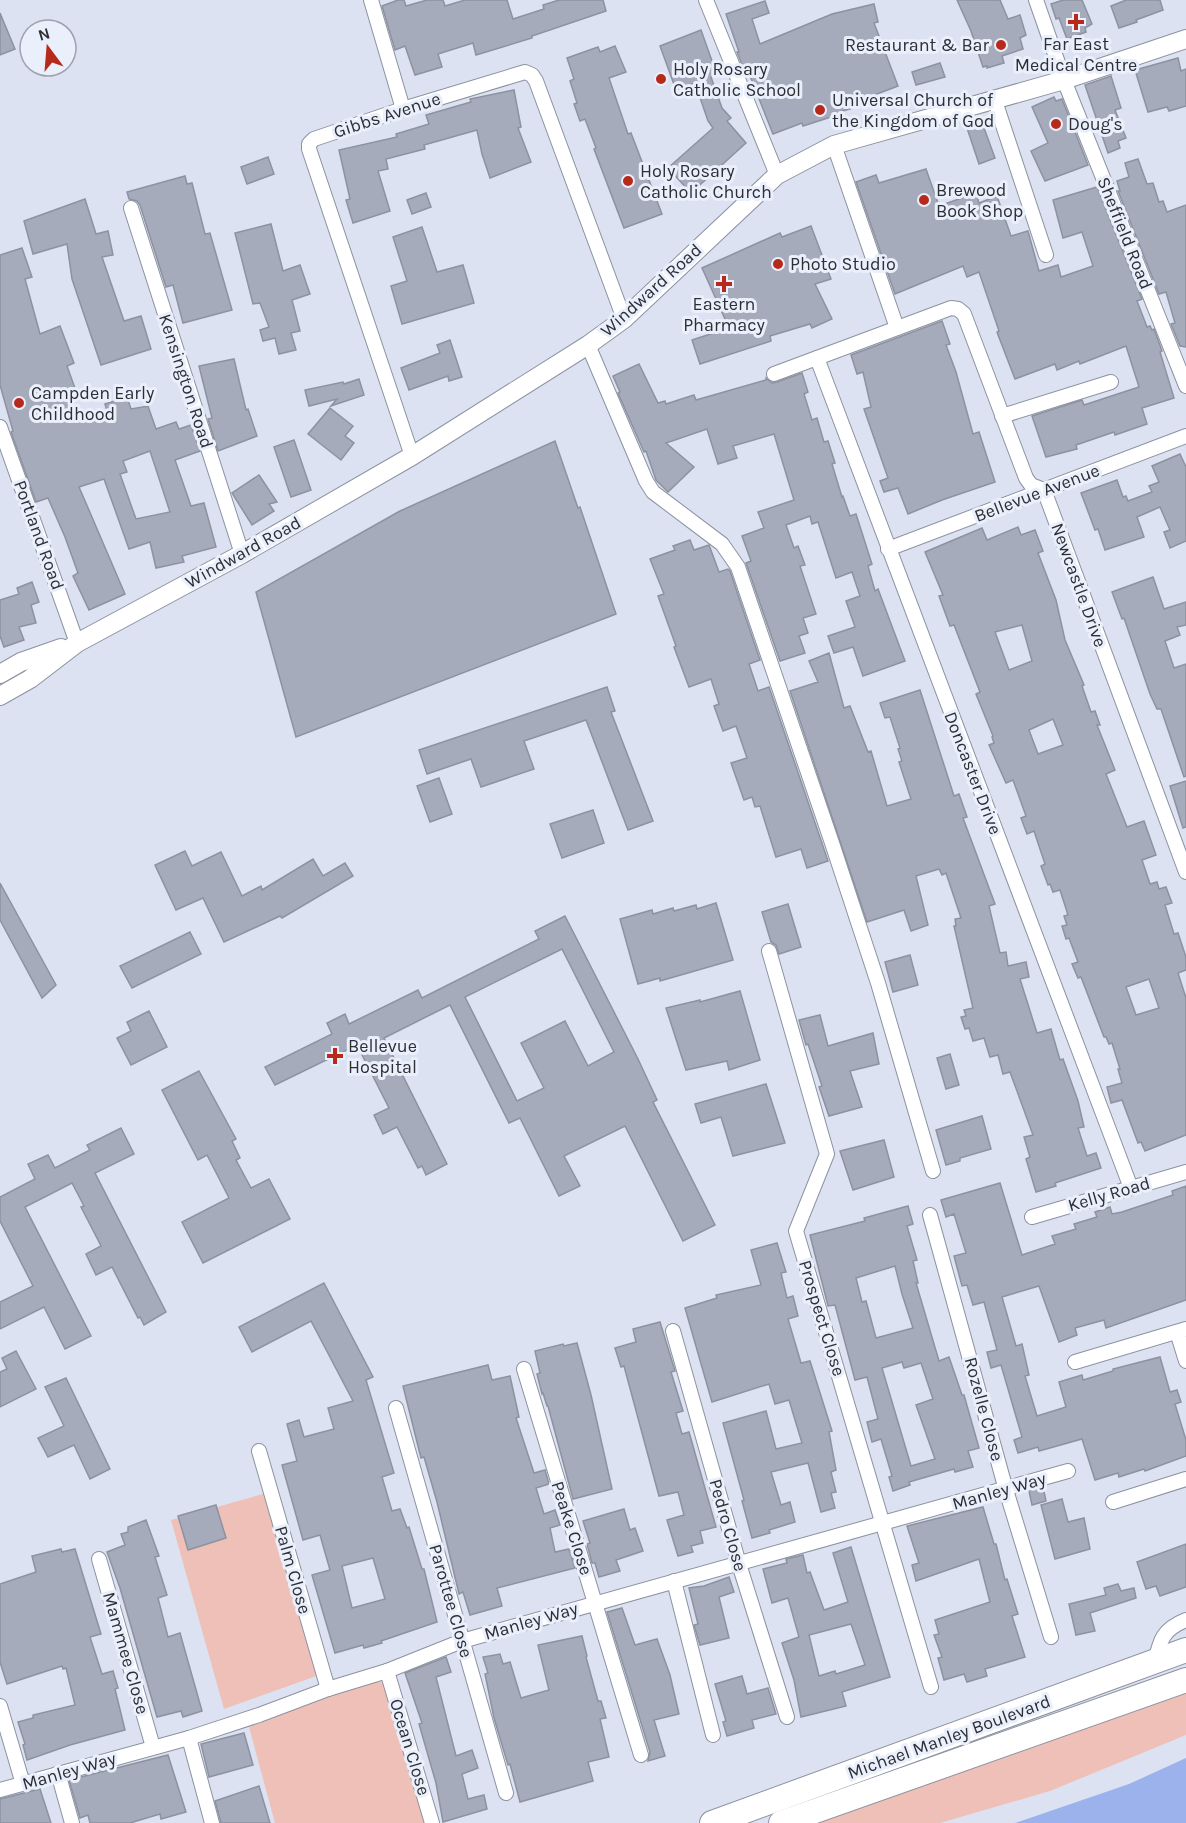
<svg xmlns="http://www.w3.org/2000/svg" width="1186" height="1823" font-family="Karla,sans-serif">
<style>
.green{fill:#efc0b7}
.water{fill:#9cb2ec}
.building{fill:#a5abba;stroke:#8c92a0;stroke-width:1.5;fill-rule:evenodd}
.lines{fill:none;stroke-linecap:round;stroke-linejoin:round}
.street-casing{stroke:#8c92a0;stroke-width:16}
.secondary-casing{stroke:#8c92a0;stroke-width:20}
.highway-casing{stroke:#8c92a0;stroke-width:26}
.street{stroke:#fff;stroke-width:14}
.secondary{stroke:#fff;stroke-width:18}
.highway{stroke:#fff;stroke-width:24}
.poi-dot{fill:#b72a1b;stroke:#eaeffc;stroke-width:2}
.labels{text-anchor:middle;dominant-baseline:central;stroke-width:6;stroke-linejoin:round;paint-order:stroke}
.poi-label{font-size:18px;fill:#2d2f35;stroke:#eaeffc;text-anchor:start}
.street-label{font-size:18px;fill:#2d2f35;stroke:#eaeffc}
</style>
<rect width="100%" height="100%" fill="#dce2f2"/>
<g class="green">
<polygon points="270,1492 322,1674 224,1709 171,1520"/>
<polygon points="370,1680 389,1684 426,1823 275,1823 249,1727"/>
<polygon points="1186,1692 1186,1735 1050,1791 940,1823 818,1823"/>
</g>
<polygon class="water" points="1186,1758 1186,1823 1015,1823 1129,1784"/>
<g class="building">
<polygon points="398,0 404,0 406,6 427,0 443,0 445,6 465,0 507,0 513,19 544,9 543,5 559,0 603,0 606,11 532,36 532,38 476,55 473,43 438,54 442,67 415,75 405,46 395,50 382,6"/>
<polygon points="957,0 1000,0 1008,19 1020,15 1026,35 1020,38 1023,49 1002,56 1004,63 987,68 987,66 983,67 971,31"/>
<polygon points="1063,0 1082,0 1092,24 1085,28 1086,32 1067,39 1059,18 1056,19 1051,4"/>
<polygon points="1126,0 1160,0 1163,10 1136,20 1137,22 1119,28 1111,6"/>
<polygon points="765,1 769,13 752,19 760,44 832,14 874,4 878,22 874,23 898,86 864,99 866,104 833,114 834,116 803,126 802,123 773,134 746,66 743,67 737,52 739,52 726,14"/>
<polygon points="0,13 15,49 0,55"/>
<polygon points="701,30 717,75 711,77 722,108 731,118 727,121 746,143 691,193 668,168 713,128 708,121 695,83 676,90 660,46"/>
<polygon points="615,46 626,72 609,78 628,134 631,133 662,214 624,228 594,149 596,148 585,119 580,121 574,104 577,103 570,81 574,79 567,58 598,47 600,52"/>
<polygon points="1178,58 1181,71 1186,69 1186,106 1169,111 1167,107 1148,112 1135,70"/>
<polygon points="940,63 945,77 916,85 912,72"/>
<polygon points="1111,76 1121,108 1115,110 1126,138 1118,141 1120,148 1108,153 1085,85"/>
<polygon points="514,90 521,127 518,128 531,162 490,178 482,154 477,130 424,145 425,149 386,159 388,169 378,171 390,211 353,223 346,200 350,199 339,150 397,137 396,134 429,124 426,115 471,102 470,99"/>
<polygon points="1054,97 1056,101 1062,99 1088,165 1045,181 1031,151 1048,143 1032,107"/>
<polygon points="980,117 995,158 979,164 965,122"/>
<polygon points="268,157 274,174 247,184 241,167"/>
<polygon points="1138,159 1147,184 1153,183 1159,202 1163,201 1167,212 1186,205 1186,347 1180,346 1171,324 1175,323 1166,292 1159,294 1118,191 1120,191 1117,181 1129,177 1125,163"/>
<polygon points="926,169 939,206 976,193 979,203 997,196 1011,236 1028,231 1039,271 1058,265 1061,277 1093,266 1082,232 1063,238 1053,200 1097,187 1142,299 1137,301 1147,327 1150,326 1152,330 1154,329 1162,351 1160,352 1174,398 1142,408 1147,424 1115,435 1114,432 1076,445 1077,449 1046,457 1032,416 1082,400 1084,405 1139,387 1126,346 1080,364 1079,361 1057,370 1055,364 1015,379 997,332 999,331 979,272 967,277 963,266 895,294 856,182 876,175 879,183"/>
<polygon points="185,176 187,184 192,183 205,234 210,233 232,310 183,323 173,285 166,287 140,205 137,201 129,199 127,192"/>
<polygon points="426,193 431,207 412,214 407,200"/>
<polygon points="85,199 96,234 108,231 113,255 102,257 124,321 141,316 151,349 101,365 72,279 67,244 33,254 24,221"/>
<polygon points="271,224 283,271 300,265 310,294 292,300 300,331 291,333 296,350 279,354 275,338 263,341 260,330 269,327 260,303 253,304 235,233"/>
<polygon points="811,226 831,279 815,284 832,319 812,328 810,324 770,336 771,341 700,364 692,340 729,328 702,268 780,233 782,237"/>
<polygon points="422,227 437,272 463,265 474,303 402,324 391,286 407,281 393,237"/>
<path d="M22,248l10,29 -7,2 15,55 20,-8 14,37 -7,3 9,25 -6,2 11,28 26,-10 -2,-7 22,-7 4,12 17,-3 8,23 20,-7 3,7 12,-4 9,26 -25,9 16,46 13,-3 12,44 -34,9 2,6 -28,6 -6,-26 -21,7 -25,-70 -25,8 46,107 -36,16 -16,-34 5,-3 -13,-36 -17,-39 -12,4 -25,-70 2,-1 -13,-46v-130zM150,451l20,61 -34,7 -16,-45 7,-2 -4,-11z"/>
<polygon points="942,321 950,344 946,345 956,372 973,434 979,432 995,482 942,500 908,514 898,488 884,492 880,481 888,478 864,409 871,407 863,372 857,374 851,355"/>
<polygon points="450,340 462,377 449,381 448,376 409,390 401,368 440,353 437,345"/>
<polygon points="234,359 246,410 248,409 257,436 218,451 208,419 212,418 199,366"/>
<polygon points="639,364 658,403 665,401 666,404 694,395 696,400 766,380 766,378 772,383 777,382 802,373 808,392 804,394 812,420 817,418 824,442 828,441 835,463 832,464 842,497 843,496 850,516 856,514 872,564 868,566 875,591 878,589 905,661 863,676 853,647 834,653 828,636 855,627 846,601 860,596 852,572 836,578 818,522 812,524 810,516 786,525 794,548 798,546 805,565 800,566 816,614 803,618 808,633 799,636 805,653 780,661 746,563 751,561 742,536 764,528 758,512 794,500 774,434 733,446 737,458 718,464 707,429 666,443 694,467 668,492 656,480 646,451 644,452 618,393 620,392 613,376"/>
<polygon points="359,379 364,395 331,406 337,399 309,406 305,390 343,382 344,384"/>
<polygon points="330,408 353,426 345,436 354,443 341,460 308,434"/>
<polygon points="294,440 311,490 291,497 274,447"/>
<polygon points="555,441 578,508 580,507 616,614 296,737 256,592 400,511"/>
<polygon points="1180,454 1186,467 1186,541 1170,548 1164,532 1170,530 1160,507 1137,517 1144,537 1105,550 1098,529 1095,530 1081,493 1117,480 1123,497 1126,496 1128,501 1152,492 1149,486 1159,482 1152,466"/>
<polygon points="259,475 277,502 269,504 274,511 252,525 232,493"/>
<path d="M1018,527l3,8 14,-5 8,21 -5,2 18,47 9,40 19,45 -2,1 9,26 4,-1 5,14h-3l18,45 -9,4 21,53 17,-6 12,34 -14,5 8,24 7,-2 2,7 7,-2 6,16 -7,2 9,29 4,-1 8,24v13l-8,3 8,25v137l-41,16 -4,-9 -3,1 -16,-43 -11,3 -4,-16 15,-4 -4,-14h2l-8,-26 -3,1 -3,-7h-2l-23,-60 -3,1 -6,-14 6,-2 -9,-24 -3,1 -4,-13 5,-1 -3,-9 4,-1 -8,-25 -7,2 -3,-8 -2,1 -7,-19 4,-2 -11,-33 -7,3 -6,-16 5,-2 -13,-36 -7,3 -17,-38 5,-2 -2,-6 1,-1 -17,-42 4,-2 -26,-67 -4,1 -11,-30 4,-1 -18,-43 57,-24 5,12zM1022,625l10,36 -23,9 -14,-38zM1053,719l10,26 -25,9 -9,-24zM1149,979l10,29 -23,7 -10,-28z"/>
<polygon points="690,540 694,550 709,545 719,572 728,569 730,571 760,660 749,664 758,691 769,687 828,861 807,868 801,849 776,857 760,806 755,807 752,797 744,800 731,763 747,758 736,726 723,731 714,706 719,704 711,679 689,687 674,647 676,646 658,596 664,594 650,559 675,550 673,546"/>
<polygon points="1153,577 1164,609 1186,602 1186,625 1177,627 1180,635 1165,641 1174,668 1186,664 1186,776 1184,777 1161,709 1157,709 1150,694 1124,618 1122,619 1112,592"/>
<polygon points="32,582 39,602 31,605 36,623 19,627 24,640 4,647 0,636 0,600 19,594 17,588"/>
<polygon points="829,653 844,708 850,706 868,752 871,751 887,806 911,799 899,762 902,761 898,749 900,748 890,717 885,718 880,703 920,690 954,796 959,794 967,817 963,818 995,904 989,906 1000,953 1006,952 1008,966 1026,962 1029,977 1020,979 1037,1033 1051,1029 1060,1060 1063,1059 1078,1101 1084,1127 1078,1128 1087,1156 1096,1153 1101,1168 1055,1183 1056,1186 1036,1192 1026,1159 1030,1157 1024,1137 1033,1135 1010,1072 1003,1074 998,1055 990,1057 984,1038 973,1041 969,1028 965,1029 961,1017 966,1016 964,1010 973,1008 954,926 956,926 955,919 961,918 946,873 942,875 939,869 916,876 928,925 911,931 904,910 867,922 790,691 818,682 809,661"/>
<polygon points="607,687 615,711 611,712 653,821 628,830 586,720 524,741 534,769 481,787 471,759 427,774 419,750"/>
<polygon points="439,778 452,814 430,822 417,786"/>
<polygon points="1186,781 1186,827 1183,828 1170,786"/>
<polygon points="593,810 604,843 562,858 550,824"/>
<polygon points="185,851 192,866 221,852 242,896 261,886 262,890 313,859 323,876 345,863 353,876 282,918 280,916 224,942 203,898 176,910 155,865"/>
<polygon points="0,883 56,985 42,998 0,920"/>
<polygon points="716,903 733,960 660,981 660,978 638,984 620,919 652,910 653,914 673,908 674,911 696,905 697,909"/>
<polygon points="788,904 801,947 779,954 776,945 771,942 762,912"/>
<path d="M565,916l73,143 19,41 -4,2 62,123 -32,16 -58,-115 -61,30 16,30 -21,10 -39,-78 -11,5 -59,-118 -66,33 63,126 -21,11 -4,-9 -4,2 -21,-41 -14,7 -9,-19 15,-7 -32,-63 -82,40 -10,-18 67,-33 -5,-11 18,-9 4,10 69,-34 4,8 117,-59 -4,-8zM562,949l52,103 -26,14 -23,-45 -44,22 23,45 -27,13 -52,-104z"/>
<polygon points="190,932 201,954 132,988 120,966"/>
<polygon points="910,955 918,985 893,992 885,962"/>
<polygon points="740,991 760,1060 729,1070 727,1061 686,1070 666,1008 700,1000 700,1002"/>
<polygon points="149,1011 167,1047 131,1065 117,1038 131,1031 127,1022"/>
<polygon points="820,1015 828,1046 873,1033 879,1064 850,1071 862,1107 829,1116 819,1087 822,1086 808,1044 806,1045 799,1020"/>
<polygon points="950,1054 959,1085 946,1089 937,1058"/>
<polygon points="199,1071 236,1139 232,1141 240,1158 236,1160 251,1188 269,1179 290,1219 203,1263 182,1222 229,1198 207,1155 198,1160 162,1090"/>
<polygon points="766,1084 785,1143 733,1156 721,1117 701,1123 695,1104"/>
<polygon points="982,1116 991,1149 960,1158 960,1161 946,1165 936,1130"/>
<polygon points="121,1128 134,1154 95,1173 166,1312 144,1325 140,1317 138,1318 112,1267 96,1275 86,1254 101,1246 81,1207 84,1206 72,1183 25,1207 91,1336 65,1349 44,1307 0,1329 0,1302 33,1286 0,1221 0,1197 35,1179 28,1164 48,1155 55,1168 90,1150 87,1145"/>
<polygon points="884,1140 894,1177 853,1190 840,1151"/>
<polygon points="1000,1183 1022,1255 1055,1244 1052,1236 1076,1229 1074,1224 1097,1217 1095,1212 1110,1207 1112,1214 1122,1212 1173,1195 1172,1191 1186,1186 1186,1300 1106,1328 1104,1320 1075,1328 1077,1335 1059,1342 1039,1286 1002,1297 1016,1346 1022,1344 1029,1375 1025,1376 1037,1416 1066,1407 1059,1382 1082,1375 1083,1380 1113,1371 1113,1369 1160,1357 1170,1392 1177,1390 1181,1402 1175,1404 1186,1440 1186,1456 1145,1471 1144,1469 1119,1477 1118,1473 1095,1480 1082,1439 1039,1451 1038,1447 1018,1453 1014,1440 1022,1437 1001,1365 991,1368 987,1352 997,1350 984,1302 973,1305 967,1285 962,1286 954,1256 966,1253 954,1214 946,1217 941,1200"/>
<path d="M908,1206l5,18 -6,2 10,34 -4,1 5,22h-2l23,78 10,-4 13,38h2l15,53 -11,3 5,16 -18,5 -1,-3 -45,13 1,3 -17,6 -4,-14 3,-1 -11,-37 -9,3 -5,-20 11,-3 -11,-42 -12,3 -20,-75 -7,1 -18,-71 55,-14 -1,-3zM895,1266l7,28 11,34 -37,10 -10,-37 -4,1 -6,-24zM902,1362l2,6 17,-5 12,36 -17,6 19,54 -24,7 -29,-98z"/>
<polygon points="777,1243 786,1272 781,1273 787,1298 793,1296 798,1316 788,1319 801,1363 810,1361 832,1431 829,1432 836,1470 831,1472 836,1492 831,1493 835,1508 821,1512 808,1463 771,1472 781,1505 790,1502 795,1522 769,1530 770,1533 752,1538 742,1501 744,1500 723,1423 766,1411 776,1449 802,1443 789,1400 775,1404 769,1384 712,1402 685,1308 717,1298 716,1295 761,1285 751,1250"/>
<path d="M324,1283l49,94 -7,3 28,93 -12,4 10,34 8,-2 7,19 2,-1 13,42h2l13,53 -56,19 1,2 -18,5 -1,-3 -28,8 -23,-78 18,-5 -10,-35 -17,5 -21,-75 15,-4 -10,-37 12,-4 5,17 30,-8 -6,-21 25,-7 -42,-80 -59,31 -13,-25zM373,1558l12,41 -33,9 -10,-42z"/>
<polygon points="660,1322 675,1371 671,1372 683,1411 676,1413 682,1434 689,1432 716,1527 700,1531 703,1543 691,1546 693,1552 678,1556 667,1520 684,1515 678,1492 659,1496 624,1366 621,1367 615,1348 636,1342 633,1329"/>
<polygon points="577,1343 591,1395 612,1489 573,1499 548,1406 547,1406 543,1393 542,1394 537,1374 540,1373 535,1351 563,1344 564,1346"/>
<polygon points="16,1351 36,1389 0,1407 0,1372 7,1369 2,1358"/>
<polygon points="488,1365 492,1380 510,1376 519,1417 516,1418 534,1473 545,1470 549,1484 536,1488 544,1514 555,1510 560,1525 550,1528 555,1552 569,1549 575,1568 497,1588 502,1606 470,1615 463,1592 459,1594 437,1502 424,1457 421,1458 403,1386"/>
<polygon points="66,1378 110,1469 90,1479 74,1445 48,1457 38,1438 64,1426 45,1387"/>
<polygon points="1043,1487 1046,1501 1032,1505 1029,1491"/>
<polygon points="1062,1499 1068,1522 1084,1518 1090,1549 1055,1559 1041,1505"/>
<polygon points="216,1505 226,1538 188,1550 178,1516"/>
<polygon points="983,1507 994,1544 996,1544 1005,1580 1007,1579 1018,1614 1012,1616 1025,1657 985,1669 987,1676 967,1682 964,1674 944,1680 938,1658 942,1657 934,1635 939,1634 935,1620 990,1602 979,1559 916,1581 912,1565 919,1563 907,1526"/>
<polygon points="624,1509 630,1530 635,1528 643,1551 616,1560 620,1571 599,1577 595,1563 592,1563 587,1544 590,1543 583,1521"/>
<polygon points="146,1520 159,1556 155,1557 167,1595 158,1598 168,1637 180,1633 202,1711 183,1717 181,1711 157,1717 120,1588 107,1552 125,1545 121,1534 128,1532 128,1527"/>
<polygon points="1186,1544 1186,1587 1160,1596 1156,1586 1146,1589 1137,1562"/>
<path d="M851,1547l39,130 -48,15 4,14 -45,11 -7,-37 -12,-37 17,-6 -11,-39 -16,5 -9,-34 24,-6 -1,-4 17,-4 4,18 3,-1 14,38 24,-8 -15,-49zM851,1624l14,41 -29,9 -1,-3 -16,5 -10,-41z"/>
<polygon points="61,1549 62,1552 75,1549 101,1634 90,1637 102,1674 113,1671 118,1688 115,1689 125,1730 70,1745 27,1760 23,1745 25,1744 18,1722 33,1718 33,1715 75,1705 66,1668 63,1669 62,1666 7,1684 0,1662 0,1584 36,1572 32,1556"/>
<polygon points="729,1577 734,1592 719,1597 729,1638 700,1645 694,1625 698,1624 689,1588 704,1586"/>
<polygon points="1118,1584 1121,1591 1134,1588 1136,1598 1090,1613 1095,1631 1076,1635 1069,1604 1106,1595 1104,1588"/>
<polygon points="622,1608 635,1645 657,1639 670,1675 679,1714 654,1720 665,1756 648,1761 650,1752 607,1612"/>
<polygon points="582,1636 587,1656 586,1657 598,1701 601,1701 606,1718 600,1719 609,1757 588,1762 593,1781 520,1802 510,1764 508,1765 494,1718 485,1674 488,1673 483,1657 500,1654 503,1664 510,1662 521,1698 549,1690 538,1645"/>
<polygon points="446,1657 451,1672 436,1677 456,1756 472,1750 478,1768 462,1774 468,1799 484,1795 487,1809 443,1822 436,1783 419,1724 422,1723 405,1673"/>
<polygon points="742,1676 747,1694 768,1688 776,1714 752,1720 754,1728 727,1736 723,1722 726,1721 715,1684"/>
<polygon points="244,1733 253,1765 209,1777 201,1744"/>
<polygon points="168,1755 186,1812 161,1819 160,1814 130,1823 90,1823 88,1815 80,1818 69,1780"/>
<polygon points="259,1786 270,1823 221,1823 215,1801"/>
<polygon points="40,1789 51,1823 0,1823 0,1799"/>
</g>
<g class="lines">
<defs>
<g id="street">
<polyline points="371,0 403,109"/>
<polyline points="706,0 777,175"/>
<polyline points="1036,0 1064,80 1186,386"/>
<polyline points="994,98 1046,255"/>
<polyline points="834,145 897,328"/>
<polyline points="131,208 242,554"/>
<polyline points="588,345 646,481 653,492 722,544 738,567 832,843 878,983 933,1171"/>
<polyline points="817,358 1131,1188"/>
<polyline points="774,374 951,308 958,309 964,314 1026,478 1031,485 1044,490 1186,872"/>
<polyline points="1002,416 1111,382"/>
<polyline points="0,427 77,643"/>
<polyline points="412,456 309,149 309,144 314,139 403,109 525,72 532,75 536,81 624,319"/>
<polyline points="888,549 1186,436"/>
<polyline points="769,951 827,1154 796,1231 931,1687"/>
<polyline points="930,1215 1006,1490 1051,1637"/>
<polyline points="1032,1217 1186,1172"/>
<polyline points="673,1331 739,1564 787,1717"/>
<polyline points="1177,1332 1186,1361"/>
<polyline points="1075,1362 1186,1329"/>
<polyline points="524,1369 641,1755"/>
<polyline points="396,1408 506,1793"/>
<polyline points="259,1451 328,1689"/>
<polyline points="1113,1502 1186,1479"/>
<polyline points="99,1559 153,1747"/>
<polyline points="674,1581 713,1735"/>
<path d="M1155,1662c5,-22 8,-33 31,-42"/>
<polyline points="387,1671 432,1823"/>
<polyline points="0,1706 23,1784"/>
<polyline points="189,1738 212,1823"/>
<polyline points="58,1773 72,1823"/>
<polyline points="0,1790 189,1738 259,1715 328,1689 387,1671 462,1641 1068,1471"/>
</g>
<g id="secondary">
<polyline points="0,674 21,662 61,648"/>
<polyline points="0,696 30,679 77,643 242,554 412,456 588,345 624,319 777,175 834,145 1064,80 1186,39"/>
</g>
<g id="highway">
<polyline points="712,1823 1186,1650"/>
<polyline points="781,1823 1186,1680"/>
</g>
</defs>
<use href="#street" class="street-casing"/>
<use href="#secondary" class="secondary-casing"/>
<use href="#highway" class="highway-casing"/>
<use href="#street" class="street"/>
<use href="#secondary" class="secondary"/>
<use href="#highway" class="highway"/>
</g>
<g class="poi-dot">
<path d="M1073 13h6v6h6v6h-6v6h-6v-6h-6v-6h6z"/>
<circle cx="1001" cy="45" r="6"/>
<circle cx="661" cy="79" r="6"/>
<circle cx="820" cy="110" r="6"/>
<circle cx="1056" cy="124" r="6"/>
<circle cx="628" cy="181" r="6"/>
<circle cx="924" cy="200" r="6"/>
<circle cx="778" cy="264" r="6"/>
<path d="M721 275h6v6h6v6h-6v6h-6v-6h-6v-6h6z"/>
<circle cx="19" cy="403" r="6"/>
<path d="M332 1047h6v6h6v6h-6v6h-6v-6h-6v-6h6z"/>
</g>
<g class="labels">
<g class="poi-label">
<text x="1076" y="44" text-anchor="middle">Far East<tspan x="1076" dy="21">Medical Centre</tspan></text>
<text x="989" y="45" text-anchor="end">Restaurant &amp; Bar</text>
<text x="673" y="69">Holy Rosary<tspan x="673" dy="21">Catholic School</tspan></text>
<text x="832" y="100">Universal Church of<tspan x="832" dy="21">the Kingdom of God</tspan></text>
<text x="1068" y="124">Doug's</text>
<text x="640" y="171">Holy Rosary<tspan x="640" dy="21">Catholic Church</tspan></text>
<text x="936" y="190">Brewood<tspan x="936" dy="21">Book Shop</tspan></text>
<text x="790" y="264">Photo Studio</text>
<text x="724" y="304" text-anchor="middle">Eastern<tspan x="724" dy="21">Pharmacy</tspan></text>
<text x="31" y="393">Campden Early<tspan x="31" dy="21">Childhood</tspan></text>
<text x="348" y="1046">Bellevue<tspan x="348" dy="21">Hospital</tspan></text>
</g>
<g class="street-label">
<text transform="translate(387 115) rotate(-18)">Gibbs Avenue</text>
<text transform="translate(1125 233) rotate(68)">Sheffield Road</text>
<text transform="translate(651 290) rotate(-42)">Windward Road</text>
<text transform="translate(186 381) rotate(72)">Kensington Road</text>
<text transform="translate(1037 493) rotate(-21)">Bellevue Avenue</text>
<text transform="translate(39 535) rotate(70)">Portland Road</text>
<text transform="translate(243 552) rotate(-29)">Windward Road</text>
<text transform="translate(1079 585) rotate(70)">Newcastle Drive</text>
<text transform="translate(973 773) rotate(69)">Doncaster Drive</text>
<text transform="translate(1109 1194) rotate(-16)">Kelly Road</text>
<text transform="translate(822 1318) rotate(73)">Prospect Close</text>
<text transform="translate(984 1409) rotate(75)">Rozelle Close</text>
<text transform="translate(999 1491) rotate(-16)">Manley Way</text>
<text transform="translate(728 1525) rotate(74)">Pedro Close</text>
<text transform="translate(572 1528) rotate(72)">Peake Close</text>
<text transform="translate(293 1570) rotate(74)">Palm Close</text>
<text transform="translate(451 1601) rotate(74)">Parottee Close</text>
<text transform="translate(531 1621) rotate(-16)">Manley Way</text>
<text transform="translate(126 1653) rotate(74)">Mammee Close</text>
<text transform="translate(949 1737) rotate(-20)">Michael Manley Boulevard</text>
<text transform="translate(410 1747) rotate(73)">Ocean Close</text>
<text transform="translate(69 1771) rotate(-16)">Manley Way</text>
</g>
</g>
<g transform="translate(48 48) rotate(344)"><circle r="28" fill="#eaeffc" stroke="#9ea2ac" stroke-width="1.5"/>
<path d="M0-4.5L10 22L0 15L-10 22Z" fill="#b72a1b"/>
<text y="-9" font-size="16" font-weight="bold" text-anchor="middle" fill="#2d2f35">N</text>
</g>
</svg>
